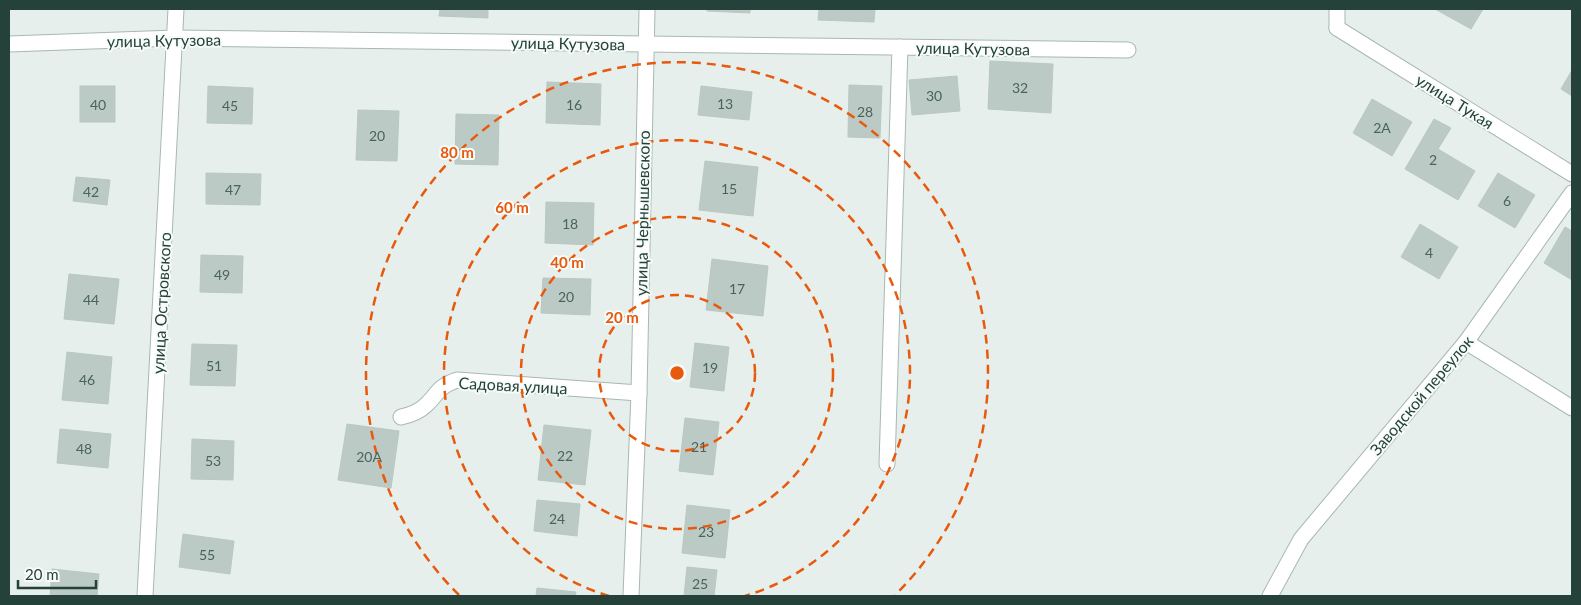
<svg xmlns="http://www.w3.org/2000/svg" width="1581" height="605" font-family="Lato,sans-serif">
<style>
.building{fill:#bbcac4;stroke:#b8c9c2}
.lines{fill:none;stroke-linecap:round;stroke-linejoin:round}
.lane-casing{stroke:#a8b8b2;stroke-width:17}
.street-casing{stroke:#a8b8b2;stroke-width:17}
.lane{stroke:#fff;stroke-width:15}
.street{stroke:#fff;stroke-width:15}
.ring{fill:none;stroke:#e8590c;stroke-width:2.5;stroke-dasharray:9 6}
.labels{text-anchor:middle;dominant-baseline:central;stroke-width:4;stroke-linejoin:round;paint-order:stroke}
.number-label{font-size:14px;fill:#4a645c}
.street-label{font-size:16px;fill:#24423a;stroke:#f7fbf9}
.centre{fill:#e8590c;stroke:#f7fbf9;stroke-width:2.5}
.ring-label{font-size:15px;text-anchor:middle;font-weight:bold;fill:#e8590c;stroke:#f7fbf9;stroke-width:4;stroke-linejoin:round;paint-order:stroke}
</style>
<rect width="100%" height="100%" fill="#e6efeb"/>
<g class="building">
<polygon points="440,9 488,9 488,18 439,16"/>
<polygon points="707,9 750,9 750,13 707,11"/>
<polygon points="819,9 875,9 874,22 818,20"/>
<polygon points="1435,9 1483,9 1471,29"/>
<polygon points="990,61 1053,64 1051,113 988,109"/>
<polygon points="1572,70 1572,96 1561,89"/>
<polygon points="957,76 960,111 912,115 909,80"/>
<polygon points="547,82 601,84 600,125 546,123"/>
<polygon points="849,85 882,86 880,138 848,137"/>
<rect x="80" y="86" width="35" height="36"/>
<polygon points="208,86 253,88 252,124 207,123"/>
<polygon points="701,86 752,92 749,120 698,115"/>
<polygon points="1372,99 1412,122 1392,156 1353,133"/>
<polygon points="358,110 399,111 397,161 356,160"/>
<polygon points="456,114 499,115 498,165 455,164"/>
<polygon points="1434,119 1451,128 1438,149 1475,171 1458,200 1405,169"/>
<polygon points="705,161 758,167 753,216 699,210"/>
<polygon points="206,173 261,174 260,205 206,204"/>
<polygon points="1498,173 1535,195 1515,228 1478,206"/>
<polygon points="76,177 110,180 107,205 73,201"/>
<polygon points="546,202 594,203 593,245 545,243"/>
<polygon points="1420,224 1458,247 1439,279 1401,257"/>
<polygon points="1565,227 1572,231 1572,280 1544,263"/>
<polygon points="201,255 243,256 242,293 200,292"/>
<polygon points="712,259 768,266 763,316 706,310"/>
<polygon points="69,274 119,279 114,324 64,319"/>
<polygon points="543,278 591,279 590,315 541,313"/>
<polygon points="695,343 729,347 724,391 690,387"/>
<polygon points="192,344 237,345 235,386 190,385"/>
<polygon points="67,352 112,357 108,404 62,400"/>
<polygon points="685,418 719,422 713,475 679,471"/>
<polygon points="347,424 399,431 391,488 338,480"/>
<polygon points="544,425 591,430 585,485 538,480"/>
<polygon points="60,429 111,434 108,468 57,463"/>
<polygon points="192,439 234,441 233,480 191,479"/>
<polygon points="537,500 580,504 577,536 534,531"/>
<polygon points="687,505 730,510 725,558 682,553"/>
<polygon points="183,534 234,541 230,574 179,567"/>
<polygon points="687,567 717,570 714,596 684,596"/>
<polygon points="52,569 99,574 97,596 50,596"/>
<polygon points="537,588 576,592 575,596 536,596"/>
</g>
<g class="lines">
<defs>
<g id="lane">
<polyline points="1337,9 1337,28"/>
<polyline points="1466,342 1572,408"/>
<polyline points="887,464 900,47"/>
</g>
<g id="street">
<polyline points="1337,28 1572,174"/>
<polyline points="9,44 175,38 1128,50"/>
<path d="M401,417c9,-2 18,-5 25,-12 13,-12 11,-18 31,-25l182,13"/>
<polyline points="145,596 176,9"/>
<polyline points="631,596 639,393 647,9"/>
<polyline points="1270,596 1301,539 1466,342 1572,193"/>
</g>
</defs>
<use href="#lane" class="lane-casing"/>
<use href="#street" class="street-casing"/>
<use href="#lane" class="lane"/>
<use href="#street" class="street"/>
</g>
<g class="ring">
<circle cx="677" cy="373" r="78"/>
<circle cx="677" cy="373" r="156"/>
<path d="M609 596A233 233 0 1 1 745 596"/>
<path d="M459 595A311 311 0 1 1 895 595"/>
</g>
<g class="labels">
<g class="number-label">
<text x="1020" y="87">32</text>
<text x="934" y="95">30</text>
<text x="725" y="103">13</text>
<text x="98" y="104">40</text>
<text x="574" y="104">16</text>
<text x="230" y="105">45</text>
<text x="865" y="111">28</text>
<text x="1382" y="127">2А</text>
<text x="377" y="135">20</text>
<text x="1433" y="159">2</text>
<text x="729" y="188">15</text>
<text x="233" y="189">47</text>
<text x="91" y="191">42</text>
<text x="1507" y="200">6</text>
<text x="570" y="223">18</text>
<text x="1429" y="252">4</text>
<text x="222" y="274">49</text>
<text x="737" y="288">17</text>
<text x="566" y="296">20</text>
<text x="91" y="299">44</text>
<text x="214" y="365">51</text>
<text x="710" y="367">19</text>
<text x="87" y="379">46</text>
<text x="699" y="446">21</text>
<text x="84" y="448">48</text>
<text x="565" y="455">22</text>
<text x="369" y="456">20А</text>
<text x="213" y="460">53</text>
<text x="557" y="518">24</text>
<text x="706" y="531">23</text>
<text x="207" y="554">55</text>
<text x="700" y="583">25</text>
</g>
<g class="street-label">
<text transform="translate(164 40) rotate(-1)">улица Кутузова</text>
<text transform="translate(568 43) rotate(1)">улица Кутузова</text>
<text transform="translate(973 48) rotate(1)">улица Кутузова</text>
<text transform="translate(1455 101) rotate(32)">улица Тукая</text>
<text transform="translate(642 213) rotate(-89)">улица Чернышевского</text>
<text transform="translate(161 303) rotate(-87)">улица Островского</text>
<text transform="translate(513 385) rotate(3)">Садовая улица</text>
<text transform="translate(1421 395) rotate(-50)">Заводской переулок</text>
</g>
</g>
<circle cx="677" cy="373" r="8" class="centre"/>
<g class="ring-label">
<text x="457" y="158">80 m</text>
<text x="512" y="213">60 m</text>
<text x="567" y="268">40 m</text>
<text x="622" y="323">20 m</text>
</g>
<rect width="1581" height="605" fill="none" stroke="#24423a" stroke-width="20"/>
<path d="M18 580v8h78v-8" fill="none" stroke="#24423a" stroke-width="2.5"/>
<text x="25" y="580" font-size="15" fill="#24423a" stroke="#f7fbf9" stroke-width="4" paint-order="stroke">20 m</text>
</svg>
